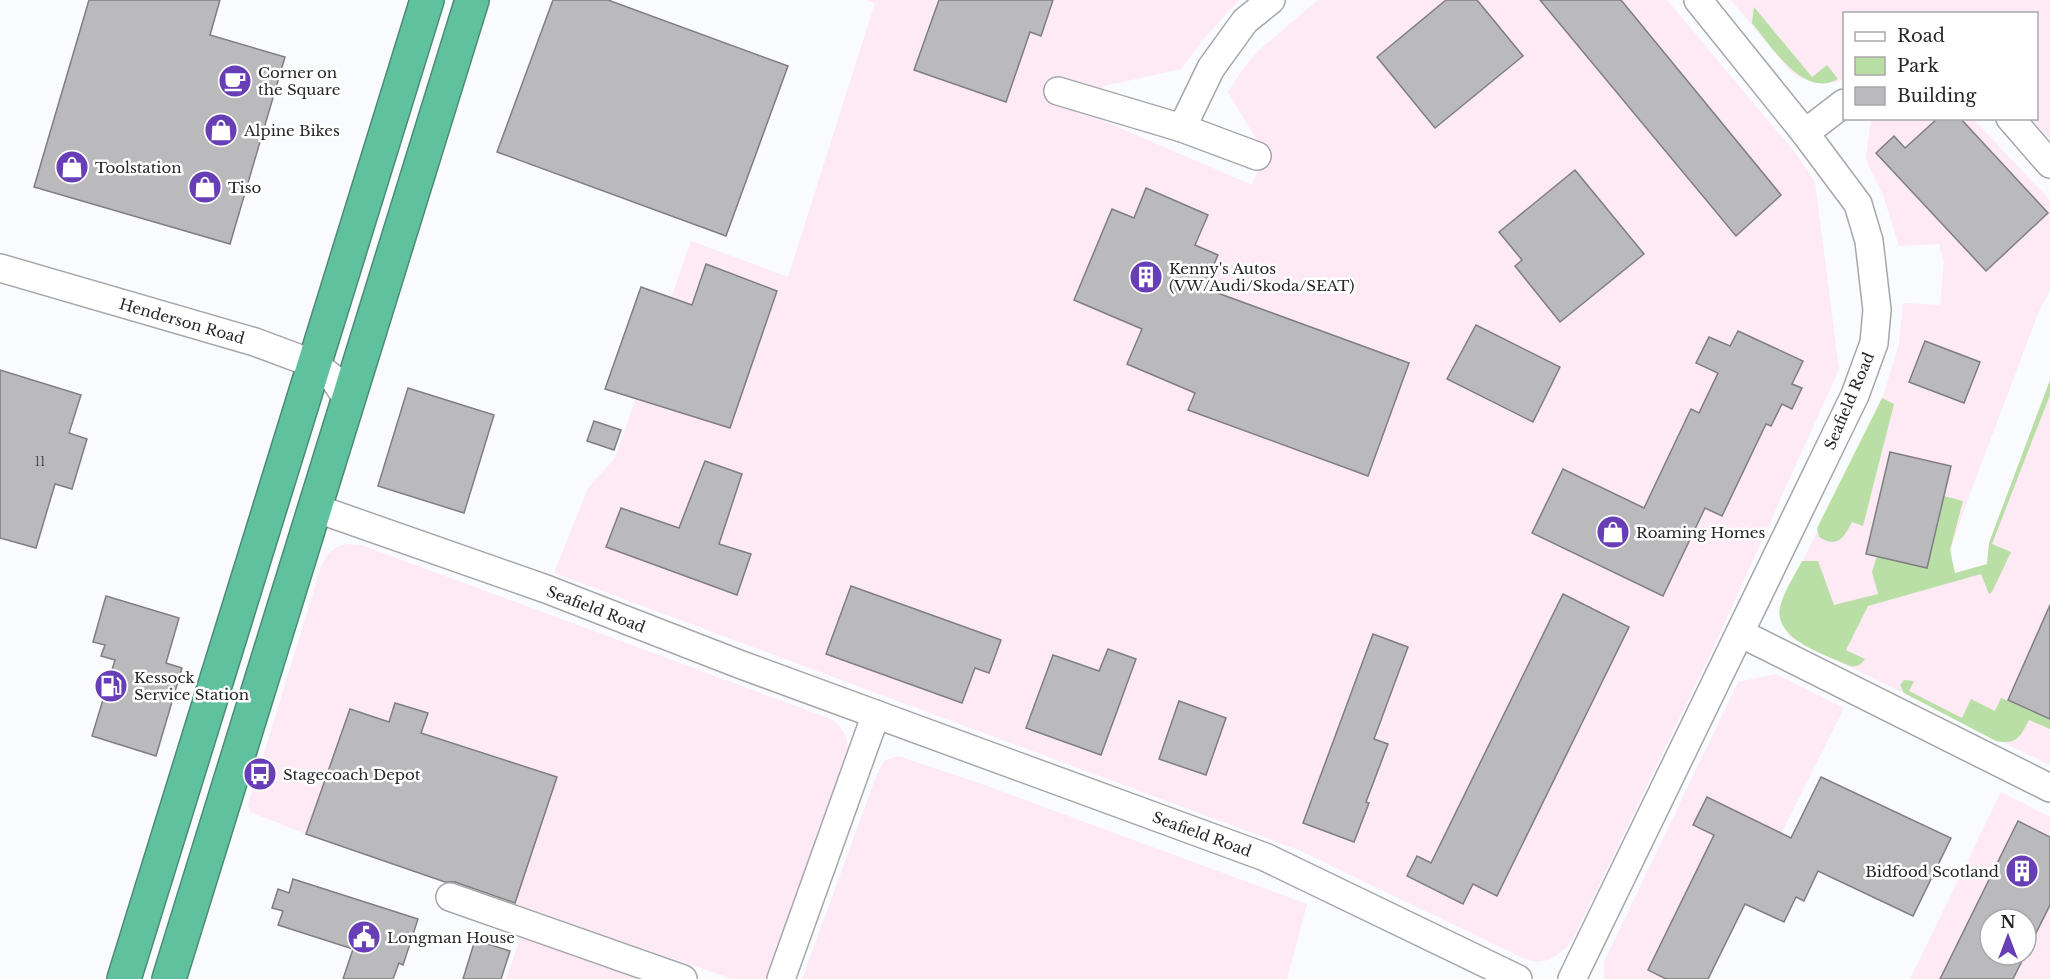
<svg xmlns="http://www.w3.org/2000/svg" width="2050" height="979" font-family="'Libre Baskerville',serif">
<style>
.industrial{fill:#fdeaf4;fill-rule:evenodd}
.green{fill:#b9dfa7}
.building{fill:#bab9bc;stroke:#807e81;stroke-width:1.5}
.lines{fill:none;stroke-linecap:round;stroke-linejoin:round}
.street-casing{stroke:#a6a7aa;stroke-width:30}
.highway-casing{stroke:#4b8b75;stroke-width:36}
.street{stroke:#fff;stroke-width:27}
.highway{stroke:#60c19f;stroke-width:33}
.labels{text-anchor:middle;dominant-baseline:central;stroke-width:5;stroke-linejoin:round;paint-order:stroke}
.number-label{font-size:12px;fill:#4a4b4c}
.poi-label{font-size:15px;fill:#252627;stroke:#fff;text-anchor:start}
.street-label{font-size:15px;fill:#252627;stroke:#fff}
</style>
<rect width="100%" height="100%" fill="#f9fbfe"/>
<g class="industrial">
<polygon points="866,0 1239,0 1201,42 1181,69 1104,86 1094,117 1252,185 1265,154 1228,92 1245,66 1259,50 1318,0 1667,0 1797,155 1815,182 1839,369 1713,649 1573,939 1566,948 1557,955 1548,960 1537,962 1525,959 1301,851 554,573 588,488 615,458 691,241 788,277 875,3"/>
<polygon points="1731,0 2050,0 2050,139 2031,119 2036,118 2036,14 1844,14 1844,79 1837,82 1820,83 1800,78 1790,71"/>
<polygon points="1871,118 1973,119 2050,200 2050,291 2039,311 1968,499 1952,545 1951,559 1955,573 1987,564 1989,543 2050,380 2050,765 1793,639 1788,635 1779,614 1782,603 1883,397 1899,344 1903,303 1940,305 1944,262 1939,244 1899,246 1883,195 1868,164 1866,156"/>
<polygon points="347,544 361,545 594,631 833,720 840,727 846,736 848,748 846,759 770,975 766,979 733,979 306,834 250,812 248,805 322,564 328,554 337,547"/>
<polygon points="1776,674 1844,708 1709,979 1604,979 1604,962 1738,682"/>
<polygon points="898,756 979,783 1307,904 1287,979 802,979 877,774 884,761"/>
<path d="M2001,792l49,25v162h-140zM1990,919h36v36h-36z"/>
<polygon points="521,936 640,979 506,979"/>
</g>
<g class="green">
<path d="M1754,7l58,70 15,-12 11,14c-34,20 -67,-33 -86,-56z"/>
<path d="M2050,380v15l-58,149 19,8 -19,40 -3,2 -8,-20 -113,32 -22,44 19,9c-4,6 -8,8 -15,7 -23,-11 -77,-26 -70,-59 4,-16 15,-32 22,-46h16l16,44 44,-11 -6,-22 5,-16 50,12 17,-72 19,5 -13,49 5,23 32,-9 2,-21z"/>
<path d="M1882,398l12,6 -31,122 -11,-4c-8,15 -14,27 -33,15l-2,-9z"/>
<path d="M1904,680l10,1 -5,10 53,27 9,-19 24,12 6,-13 49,21v10l-21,-9c-9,17 -12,25 -33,21l-92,-48 -4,-8z"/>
</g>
<g class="building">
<polygon points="89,0 220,0 210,35 285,57 230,244 34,187"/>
<polygon points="553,0 608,0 788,66 726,236 497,152"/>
<polygon points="939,0 1053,0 1041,36 1030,32 1006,102 914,70"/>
<polygon points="1446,0 1477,0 1523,56 1435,128 1377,57"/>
<polygon points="1540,0 1621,0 1781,195 1736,236"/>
<polygon points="1938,118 1960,118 2048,213 1986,271 1876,153 1894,136 1905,148"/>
<polygon points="1575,170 1644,254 1560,322 1515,266 1522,260 1499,232"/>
<polygon points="1146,188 1208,215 1195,245 1218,255 1204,288 1409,363 1368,476 1188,410 1195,393 1127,364 1142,329 1074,300 1112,209 1134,218"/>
<polygon points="706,264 777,291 730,428 605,389 641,287 692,305"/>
<polygon points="1476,325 1560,367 1533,422 1447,379"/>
<polygon points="1738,331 1803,361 1792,384 1802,388 1792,409 1782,404 1771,426 1766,424 1722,516 1705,508 1663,596 1532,533 1563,469 1644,508 1691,409 1699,413 1718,373 1696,363 1709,337 1730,346"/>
<polygon points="1925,341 1980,362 1964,403 1909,382"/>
<polygon points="0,370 81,395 69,433 87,439 72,489 55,484 36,548 0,538"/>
<polygon points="408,388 494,415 464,513 378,486"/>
<polygon points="594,421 621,430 614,450 587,441"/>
<polygon points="1890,452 1951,466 1927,568 1866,554"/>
<polygon points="705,461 742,474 719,544 751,554 737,595 606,547 621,508 679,528"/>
<polygon points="851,586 1001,640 989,673 975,668 962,703 826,654"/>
<polygon points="1563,594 1629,627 1497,896 1473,884 1463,904 1407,876 1417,856 1431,863"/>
<polygon points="106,596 179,618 166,663 182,668 156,756 92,736 115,660 101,656 105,645 93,642"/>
<polygon points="2050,605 2050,719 2008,700"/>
<polygon points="1373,634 1408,647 1374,739 1388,744 1366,802 1369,803 1354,842 1303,823"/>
<polygon points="1108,649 1136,659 1101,755 1026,728 1053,655 1099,671"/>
<polygon points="1179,701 1226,718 1206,775 1159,759"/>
<polygon points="395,703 428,713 421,733 557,777 515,903 455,882 445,882 306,834 350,709 389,722"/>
<polygon points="1821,777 1951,838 1913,916 1818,871 1804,901 1796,897 1784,922 1745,904 1708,979 1666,979 1648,970 1714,835 1693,825 1707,797 1791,838"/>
<polygon points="2018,821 2050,837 2050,905 2026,953 2026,919 1990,919 1990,955 2025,955 2013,979 1940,979"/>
<polygon points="293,879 418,919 403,965 399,963 393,979 343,979 353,949 278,925 283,911 272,908 278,889 289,893"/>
<polygon points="475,940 510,951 501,979 463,979"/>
</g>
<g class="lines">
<defs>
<g id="street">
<polyline points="1058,91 1182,128 1257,156"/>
<polyline points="2010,118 2050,164"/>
<polyline points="1182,128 1211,68 1245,21 1271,0"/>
<polyline points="1805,133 1844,103"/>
<polyline points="0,268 255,342 314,364 334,379 348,400"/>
<polyline points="315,508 546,589 739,664 1265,857 1518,979"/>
<polyline points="1740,633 2050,788"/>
<polyline points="450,897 683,979"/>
<polyline points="781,979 876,714"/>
<polyline points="1572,979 1855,395 1874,343 1877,310 1869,241 1858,204 1805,133 1698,0"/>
</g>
<g id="highway">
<polyline points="124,979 427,0"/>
<polyline points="169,979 472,0"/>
</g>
</defs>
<use href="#street" class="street-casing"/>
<use href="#highway" class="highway-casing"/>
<use href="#street" class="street"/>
<use href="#highway" class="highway"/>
</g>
<defs>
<symbol id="cafe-disc" viewBox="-11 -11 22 22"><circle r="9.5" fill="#673eb6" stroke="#fff"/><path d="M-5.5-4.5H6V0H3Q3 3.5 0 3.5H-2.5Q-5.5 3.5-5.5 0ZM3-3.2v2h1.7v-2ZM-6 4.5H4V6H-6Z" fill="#fff"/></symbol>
<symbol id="shop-disc" viewBox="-11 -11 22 22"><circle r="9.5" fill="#673eb6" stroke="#fff"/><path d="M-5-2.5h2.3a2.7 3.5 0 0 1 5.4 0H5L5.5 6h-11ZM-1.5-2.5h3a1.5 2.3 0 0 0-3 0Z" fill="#fff"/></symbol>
<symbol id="building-disc" viewBox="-11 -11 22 22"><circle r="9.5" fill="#673eb6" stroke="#fff"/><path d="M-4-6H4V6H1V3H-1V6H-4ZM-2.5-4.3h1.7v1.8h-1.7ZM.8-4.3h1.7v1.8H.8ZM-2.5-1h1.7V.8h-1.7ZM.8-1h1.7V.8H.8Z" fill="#fff"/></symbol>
<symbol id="fuel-disc" viewBox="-11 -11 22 22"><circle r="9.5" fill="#673eb6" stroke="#fff"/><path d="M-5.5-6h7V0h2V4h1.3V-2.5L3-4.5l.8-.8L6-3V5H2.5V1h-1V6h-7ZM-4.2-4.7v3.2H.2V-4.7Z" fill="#fff"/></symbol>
<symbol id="bus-disc" viewBox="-11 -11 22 22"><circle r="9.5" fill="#673eb6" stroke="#fff"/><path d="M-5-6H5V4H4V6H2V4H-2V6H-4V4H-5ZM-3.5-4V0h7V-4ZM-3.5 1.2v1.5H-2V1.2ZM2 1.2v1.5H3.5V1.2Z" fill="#fff"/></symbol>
<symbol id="civic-disc" viewBox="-11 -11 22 22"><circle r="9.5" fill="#673eb6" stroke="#fff"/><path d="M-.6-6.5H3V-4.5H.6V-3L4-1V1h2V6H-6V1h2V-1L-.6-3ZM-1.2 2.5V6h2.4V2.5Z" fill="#fff"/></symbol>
</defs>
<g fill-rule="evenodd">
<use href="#cafe-disc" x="216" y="62" width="38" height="38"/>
<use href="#shop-disc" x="202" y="111" width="38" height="38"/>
<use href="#shop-disc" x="53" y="148" width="38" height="38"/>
<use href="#shop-disc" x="186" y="168" width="38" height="38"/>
<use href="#building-disc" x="1127" y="258" width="38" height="38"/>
<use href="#shop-disc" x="1594" y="513" width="38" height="38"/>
<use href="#fuel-disc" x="92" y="667" width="38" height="38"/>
<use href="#bus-disc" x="241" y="755" width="38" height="38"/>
<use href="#building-disc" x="2003" y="852" width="38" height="38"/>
<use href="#civic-disc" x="345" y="918" width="38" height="38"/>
</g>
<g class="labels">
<g class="number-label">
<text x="40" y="461">11</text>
</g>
<g class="poi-label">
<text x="258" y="72">Corner on<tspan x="258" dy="17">the Square</tspan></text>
<text x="244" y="130">Alpine Bikes</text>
<text x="95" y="167">Toolstation</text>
<text x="228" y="187">Tiso</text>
<text x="1169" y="268">Kenny's Autos<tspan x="1169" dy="17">(VW/Audi/Skoda/SEAT)</tspan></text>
<text x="1636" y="532">Roaming Homes</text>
<text x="134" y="677">Kessock<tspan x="134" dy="17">Service Station</tspan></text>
<text x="283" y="774">Stagecoach Depot</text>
<text x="1999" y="871" text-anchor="end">Bidfood Scotland</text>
<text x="387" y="937">Longman House</text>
</g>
<g class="street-label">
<text transform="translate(182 321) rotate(16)">Henderson Road</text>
<text transform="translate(1849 401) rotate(-67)">Seafield Road</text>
<text transform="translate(596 609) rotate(21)">Seafield Road</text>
<text transform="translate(1202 834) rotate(20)">Seafield Road</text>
</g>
</g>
<rect x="1843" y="12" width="195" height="108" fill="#ffffff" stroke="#a8a8a9" stroke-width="1.5"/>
<rect x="1855" y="32" width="30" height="9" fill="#ffffff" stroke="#a8a8a9" stroke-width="1.5"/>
<text x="1897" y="42" font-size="18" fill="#252627">Road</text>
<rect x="1855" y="57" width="30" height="18" fill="#b9dfa7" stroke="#a8a8a9" stroke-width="1.5"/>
<text x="1897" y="72" font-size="18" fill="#252627">Park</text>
<rect x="1855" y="87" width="30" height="18" fill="#bab9bc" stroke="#a8a8a9" stroke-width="1.5"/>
<text x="1897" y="102" font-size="18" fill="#252627">Building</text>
<g transform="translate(2008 937)"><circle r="28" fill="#ffffff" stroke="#a8a8a9" stroke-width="1.5"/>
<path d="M0-4.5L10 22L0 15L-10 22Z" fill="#673eb6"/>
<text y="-9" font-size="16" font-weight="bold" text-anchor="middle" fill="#252627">N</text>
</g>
</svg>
